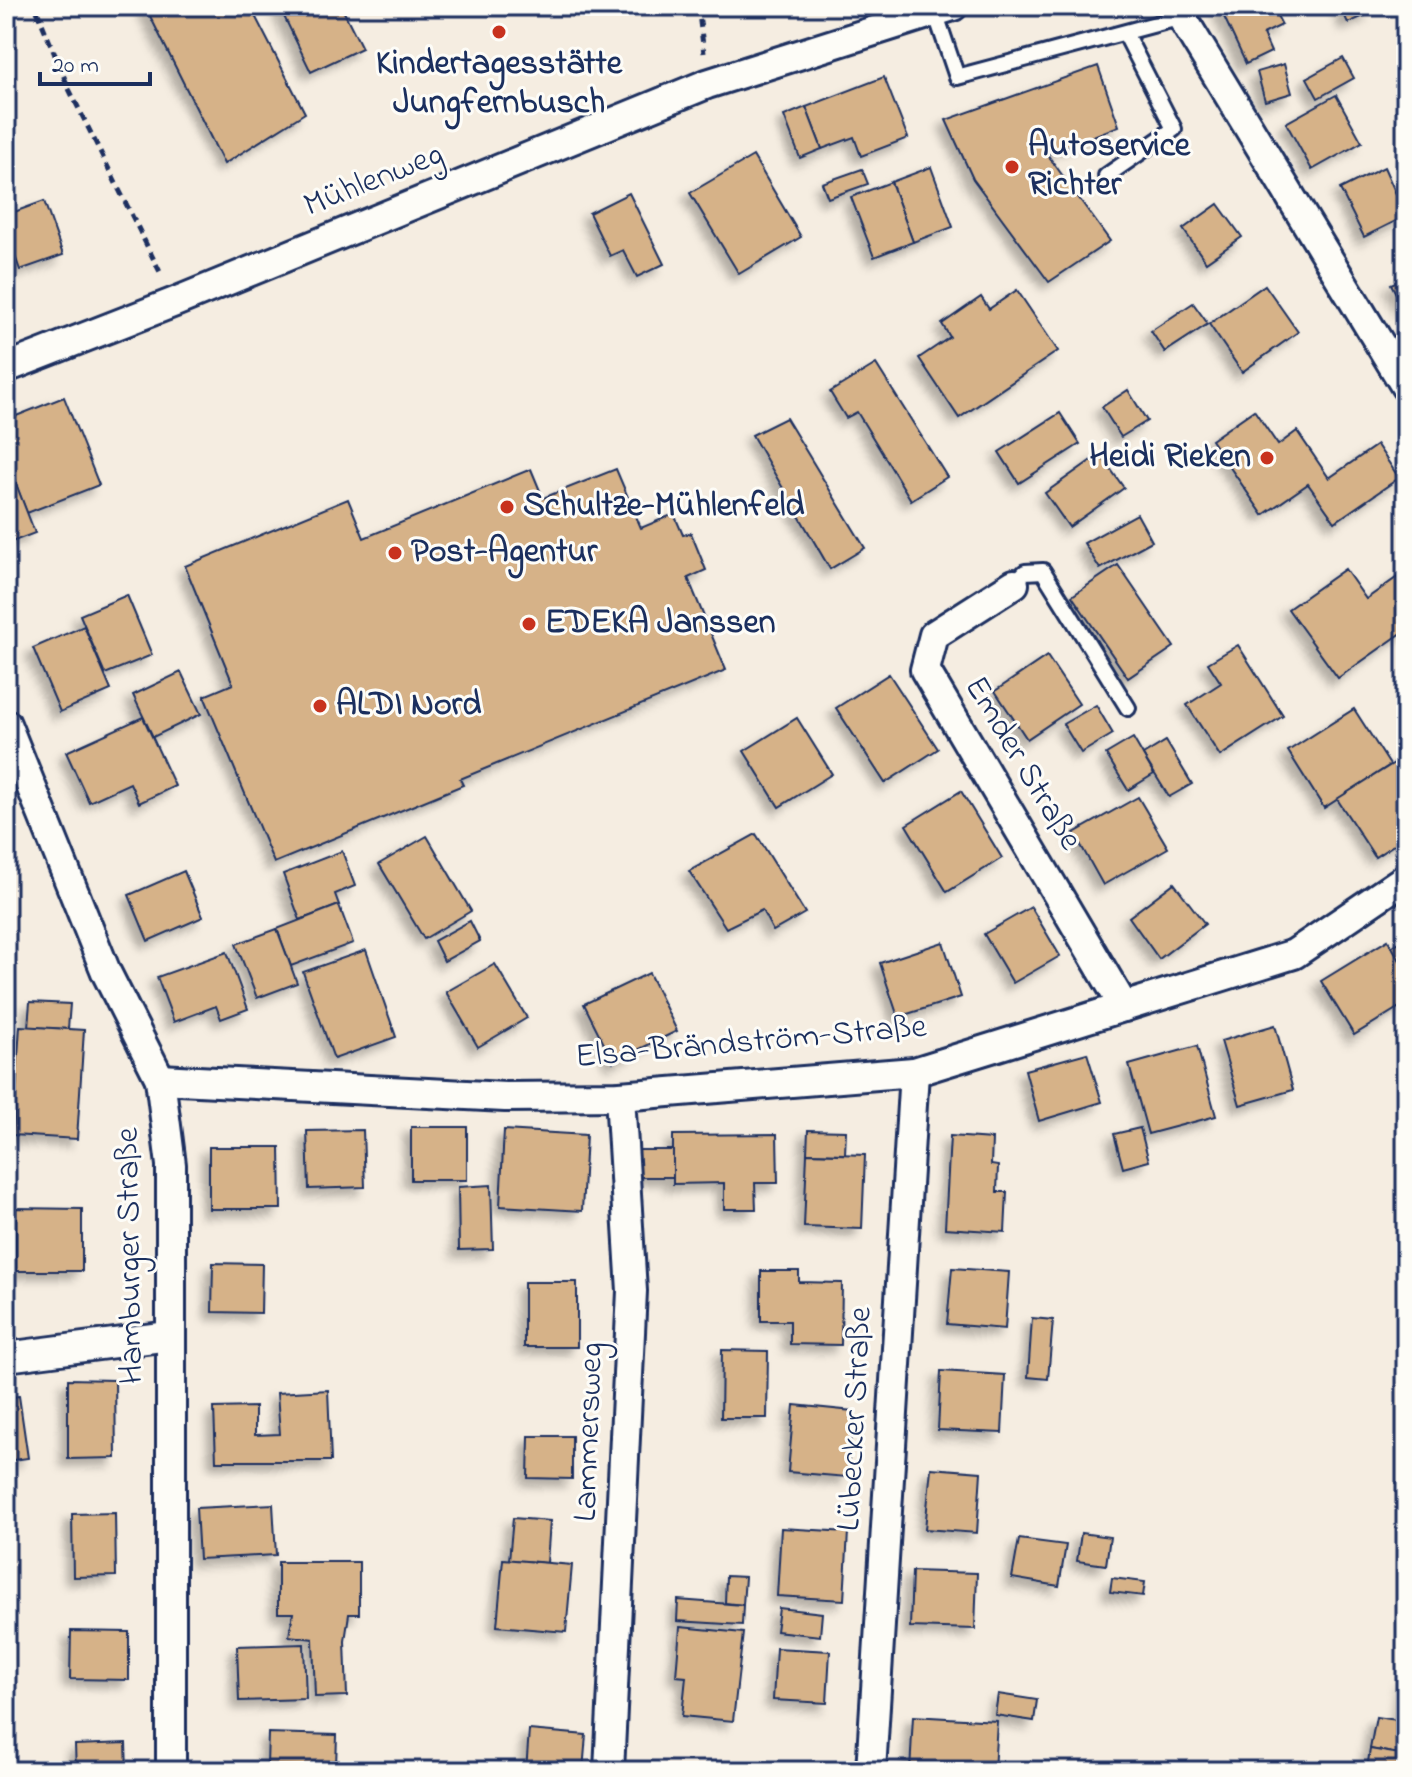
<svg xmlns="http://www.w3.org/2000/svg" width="1412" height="1777" font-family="'Indie Flower',sans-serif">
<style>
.building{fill:#d6b288;stroke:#1b2f5e;stroke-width:2;filter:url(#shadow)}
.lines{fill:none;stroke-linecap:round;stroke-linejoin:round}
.lane-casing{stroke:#1b2f5e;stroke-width:20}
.street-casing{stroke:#1b2f5e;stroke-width:34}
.path{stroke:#1b2f5e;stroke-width:5;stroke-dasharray:8 6;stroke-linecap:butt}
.lane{stroke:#fdfcf7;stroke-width:14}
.street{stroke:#fdfcf7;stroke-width:28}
.poi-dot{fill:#c8321e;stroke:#fdfcf7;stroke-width:3}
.labels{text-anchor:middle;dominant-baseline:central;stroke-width:6;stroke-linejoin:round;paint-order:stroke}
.poi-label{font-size:34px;font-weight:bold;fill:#1b2f5e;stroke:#fdfcf7;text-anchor:start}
.street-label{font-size:34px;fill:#1b2f5e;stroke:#fdfcf7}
</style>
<defs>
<filter id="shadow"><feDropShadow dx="-7" dy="7" stdDeviation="4" flood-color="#0004"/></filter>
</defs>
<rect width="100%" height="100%" fill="#f5ede1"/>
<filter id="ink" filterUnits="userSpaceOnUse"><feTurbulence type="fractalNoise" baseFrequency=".0125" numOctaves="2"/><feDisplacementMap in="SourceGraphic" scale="16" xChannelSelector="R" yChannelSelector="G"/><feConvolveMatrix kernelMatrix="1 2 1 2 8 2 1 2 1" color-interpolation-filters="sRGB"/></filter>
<g filter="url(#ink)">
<g class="building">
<polygon points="145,6 250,6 305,113 224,164"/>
<polygon points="279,6 341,6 362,48 311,72"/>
<polygon points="1219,6 1272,6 1282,25 1263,34 1271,52 1246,64"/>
<polygon points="1340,6 1368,6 1371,13 1348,23"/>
<polygon points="1343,58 1354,78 1318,98 1307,78"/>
<polygon points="1284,64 1292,93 1265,101 1257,72"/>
<polygon points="1098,66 1119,126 1047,154 1110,241 1049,282 973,179 946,120"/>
<polygon points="884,77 908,138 861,156 854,137 822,149 806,107"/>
<polygon points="1336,95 1362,142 1312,170 1286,123"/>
<polygon points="806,107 822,149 800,158 784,116"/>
<polygon points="753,156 801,237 739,274 690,193"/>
<polygon points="931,167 953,227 913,242 891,182"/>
<polygon points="1384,167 1406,216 1364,237 1340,189"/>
<polygon points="862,169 868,184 828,198 822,183"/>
<polygon points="891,182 913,242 874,257 851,197"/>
<polygon points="629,193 664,264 637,277 623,250 610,256 589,213"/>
<polygon points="44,201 63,255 20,270 6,231 6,215"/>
<polygon points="1218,204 1242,237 1206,262 1183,229"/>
<polygon points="1406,277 1406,313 1391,284"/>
<polygon points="1265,285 1298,332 1242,372 1209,324"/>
<polygon points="1017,290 1058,351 959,418 919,358 950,337 942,324 981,297 989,309"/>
<polygon points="1193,303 1208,324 1165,352 1151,331"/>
<polygon points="876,364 947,477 911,500 857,412 846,418 830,392"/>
<polygon points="1128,390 1147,421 1121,437 1102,407"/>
<polygon points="64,397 99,485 27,513 6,458 6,420"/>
<polygon points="1254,410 1278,445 1297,431 1329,478 1377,445 1399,478 1335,522 1308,484 1263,515 1211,440"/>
<polygon points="1060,413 1080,444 1019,483 999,452"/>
<polygon points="786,418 865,548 830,569 752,435"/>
<polygon points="1100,454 1124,488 1069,527 1045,493"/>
<polygon points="6,458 35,533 6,544"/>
<polygon points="531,469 543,498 616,469 641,528 674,514 683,535 691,533 706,570 688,578 726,670 460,779 463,785 274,863 204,696 233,684 185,566 348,499 364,538"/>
<polygon points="1137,514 1152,541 1100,569 1084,543"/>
<polygon points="1118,565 1174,647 1128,678 1072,596"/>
<polygon points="1345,569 1366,599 1406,571 1406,630 1338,678 1288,609"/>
<polygon points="127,595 152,655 105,674 80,615"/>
<polygon points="84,626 111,690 60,712 33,648"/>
<polygon points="1238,645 1283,716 1220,756 1187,705 1221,683 1208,663"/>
<polygon points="1047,656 1079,704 1027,739 995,691"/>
<polygon points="181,672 201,714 153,737 133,695"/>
<polygon points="889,674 938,749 885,783 836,708"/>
<polygon points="1096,705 1113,734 1081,753 1063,724"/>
<polygon points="1354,709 1390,765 1324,808 1288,751"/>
<polygon points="143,717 175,786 139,803 130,783 89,802 66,752"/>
<polygon points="797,718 832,774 779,807 744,751"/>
<polygon points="1133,738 1154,774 1128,790 1106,754"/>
<polygon points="1166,741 1192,784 1169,797 1143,755"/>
<polygon points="1402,758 1406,764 1406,837 1375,857 1337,799"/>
<polygon points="961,791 1002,858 947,892 906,825"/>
<polygon points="1138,797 1168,848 1103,885 1074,833"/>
<polygon points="756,834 805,913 773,931 762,910 726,928 689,871"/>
<polygon points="427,836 471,911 424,939 379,864"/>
<polygon points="342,851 355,886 335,894 339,905 300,920 283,874"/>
<polygon points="184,871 203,917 148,941 129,895"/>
<polygon points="1174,883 1205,924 1159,959 1129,917"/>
<polygon points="339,905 353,943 291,966 277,929"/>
<polygon points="1031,907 1060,956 1013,983 984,934"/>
<polygon points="470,921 480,941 444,961 434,941"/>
<polygon points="277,929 297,983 257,998 236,944"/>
<polygon points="1406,938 1406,971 1391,947"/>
<polygon points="1388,940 1406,971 1406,1003 1354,1035 1321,981"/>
<polygon points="943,942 961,997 898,1017 880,963"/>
<polygon points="366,950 396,1037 334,1059 303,972"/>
<polygon points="227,952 248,1009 221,1019 216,1006 174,1022 157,977"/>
<polygon points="495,964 527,1018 478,1047 446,992"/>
<polygon points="649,973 677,1031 613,1062 584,1004"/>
<polygon points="30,1002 70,1004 68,1029 28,1027"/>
<polygon points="1275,1025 1293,1090 1240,1105 1221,1041"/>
<polygon points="20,1026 84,1030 77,1139 13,1135"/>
<polygon points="1197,1046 1216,1116 1148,1134 1129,1065"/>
<polygon points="1087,1053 1102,1102 1039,1121 1025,1070"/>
<rect x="411" y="1127" width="56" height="53"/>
<polygon points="1140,1128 1149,1161 1123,1168 1114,1134"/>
<polygon points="363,1130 365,1187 309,1189 307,1131"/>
<polygon points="504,1130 586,1135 582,1211 500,1206"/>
<polygon points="808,1130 846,1131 845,1154 807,1153"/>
<polygon points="777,1134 778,1183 755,1183 756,1209 724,1209 724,1183 673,1184 673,1135"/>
<polygon points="950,1136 992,1139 991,1165 998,1166 997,1192 1007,1192 1005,1232 945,1228"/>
<polygon points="209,1147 280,1147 281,1209 209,1209"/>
<rect x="638" y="1150" width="35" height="27"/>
<polygon points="807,1153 865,1155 862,1229 804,1227"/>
<polygon points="491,1185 493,1249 459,1250 458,1187"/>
<polygon points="16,1208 82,1209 82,1271 16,1271"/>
<polygon points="213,1263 262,1264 261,1313 212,1312"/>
<polygon points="952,1268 1009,1272 1005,1329 947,1324"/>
<polygon points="761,1271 799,1271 799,1282 842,1283 841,1345 790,1344 790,1321 761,1321"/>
<rect x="524" y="1282" width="53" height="65"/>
<polygon points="1032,1318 1053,1320 1048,1379 1028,1377"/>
<polygon points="722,1350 768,1351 767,1418 721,1418"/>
<polygon points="941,1371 1005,1375 1002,1433 938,1430"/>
<polygon points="68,1379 115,1380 116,1458 68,1459"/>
<polygon points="328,1390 331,1461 216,1461 214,1408 255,1407 255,1435 280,1434 277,1393"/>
<polygon points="19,1396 28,1458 6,1461 6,1398"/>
<polygon points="794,1405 853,1411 847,1477 788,1472"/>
<polygon points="529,1436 572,1436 572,1479 528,1478"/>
<polygon points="931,1468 981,1472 977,1533 925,1529"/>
<polygon points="273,1504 276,1555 199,1559 196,1508"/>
<polygon points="115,1513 116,1576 73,1577 72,1514"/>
<polygon points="513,1518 550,1521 547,1563 509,1560"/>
<polygon points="781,1528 848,1532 844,1600 777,1596"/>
<polygon points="1081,1533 1110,1537 1106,1565 1077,1561"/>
<polygon points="1019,1539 1066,1545 1059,1586 1012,1578"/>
<polygon points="503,1559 572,1565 566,1632 497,1626"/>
<polygon points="278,1562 359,1562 359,1614 349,1614 345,1641 347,1696 315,1697 313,1639 289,1636 293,1613 278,1613"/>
<polygon points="912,1571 977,1573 975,1629 910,1627"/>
<polygon points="726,1576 745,1577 743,1605 725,1603"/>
<polygon points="1112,1578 1145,1582 1143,1596 1110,1592"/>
<polygon points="678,1600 743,1605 742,1625 677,1621"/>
<polygon points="779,1608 822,1613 820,1636 776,1631"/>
<polygon points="680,1627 743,1633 733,1721 682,1716 686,1677 676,1676"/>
<polygon points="71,1631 129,1632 129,1680 70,1679"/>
<polygon points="304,1644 306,1699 239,1701 237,1646"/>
<polygon points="776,1648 830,1651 827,1703 773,1700"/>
<polygon points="1403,1680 1406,1680 1406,1726 1398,1725"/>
<polygon points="998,1694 1037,1700 1034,1721 995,1715"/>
<polygon points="913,1716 997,1721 994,1771 910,1771"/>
<polygon points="1376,1717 1397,1720 1396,1729 1406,1730 1404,1755 1370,1749"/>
<polygon points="529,1730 586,1735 583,1771 526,1771"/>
<polygon points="268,1733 337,1735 336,1767 267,1765"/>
<polygon points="126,1743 127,1771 76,1771 75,1745"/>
<polygon points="1370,1749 1406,1755 1406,1771 1367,1769"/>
<polygon points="263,1764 264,1771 225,1771 225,1765"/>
</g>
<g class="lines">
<defs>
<g id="lane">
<polyline points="935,12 957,77 1182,17"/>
<polyline points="1106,176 1174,129 1125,33"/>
<polyline points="1014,584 1025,572 1043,571 1128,708"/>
</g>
<g id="street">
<polyline points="1175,6 1406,387"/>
<polyline points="6,368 175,302 707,84 953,6"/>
<polyline points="1014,584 934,635 925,670 1124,1007"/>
<polyline points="6,724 106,972 160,1079 171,1165 171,1771"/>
<polyline points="160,1079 505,1097 620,1096 914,1072 1294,954 1406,878"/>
<polyline points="6,1357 169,1336"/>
<polyline points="609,1771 632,1291 620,1096"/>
<polyline points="871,1771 914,1072"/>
</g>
</defs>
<use href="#lane" class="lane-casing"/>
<use href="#street" class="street-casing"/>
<g class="path">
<polyline points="698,6 704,53"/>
<polyline points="37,11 69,89 162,276"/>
</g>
<use href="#lane" class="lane"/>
<use href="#street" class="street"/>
</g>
</g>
<g class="poi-dot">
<circle cx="499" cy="32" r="8"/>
<circle cx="1012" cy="167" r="8"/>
<circle cx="1267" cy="458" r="8"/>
<circle cx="507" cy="507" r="8"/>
<circle cx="395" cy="553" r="8"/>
<circle cx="529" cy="624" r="8"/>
<circle cx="320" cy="706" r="8"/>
</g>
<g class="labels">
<g class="poi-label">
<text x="499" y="65" text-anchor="middle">Kindertagesstätte<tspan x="499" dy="39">Jungfernbusch</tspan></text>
<text x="1028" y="147">Autoservice<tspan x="1028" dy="39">Richter</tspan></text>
<text x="1251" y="458" text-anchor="end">Heidi Rieken</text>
<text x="523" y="507">Schultze-Mühlenfeld</text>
<text x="411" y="553">Post-Agentur</text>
<text x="545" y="624">EDEKA Janssen</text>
<text x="336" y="706">ALDI Nord</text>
</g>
<g class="street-label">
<text transform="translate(374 181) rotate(-22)">Mühlenweg</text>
<text transform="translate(1022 764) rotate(59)">Emder Straße</text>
<text transform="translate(751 1043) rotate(-5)">Elsa-Brändström-Straße</text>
<text transform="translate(131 1256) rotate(-91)">Hamburger Straße</text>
<text transform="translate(856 1419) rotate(-87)">Lübecker Straße</text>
<text transform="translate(590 1432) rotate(-88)">Lammersweg</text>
</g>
</g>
<rect width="1412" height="1777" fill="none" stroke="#fdfcf7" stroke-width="32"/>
<rect x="16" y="16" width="1380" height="1745" fill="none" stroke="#1b2f5e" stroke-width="3" filter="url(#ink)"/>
<path d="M40 72v12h110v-12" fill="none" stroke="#1b2f5e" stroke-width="4"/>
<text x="52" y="72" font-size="24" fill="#1b2f5e" stroke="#fdfcf7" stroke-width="6" paint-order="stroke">20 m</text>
</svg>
